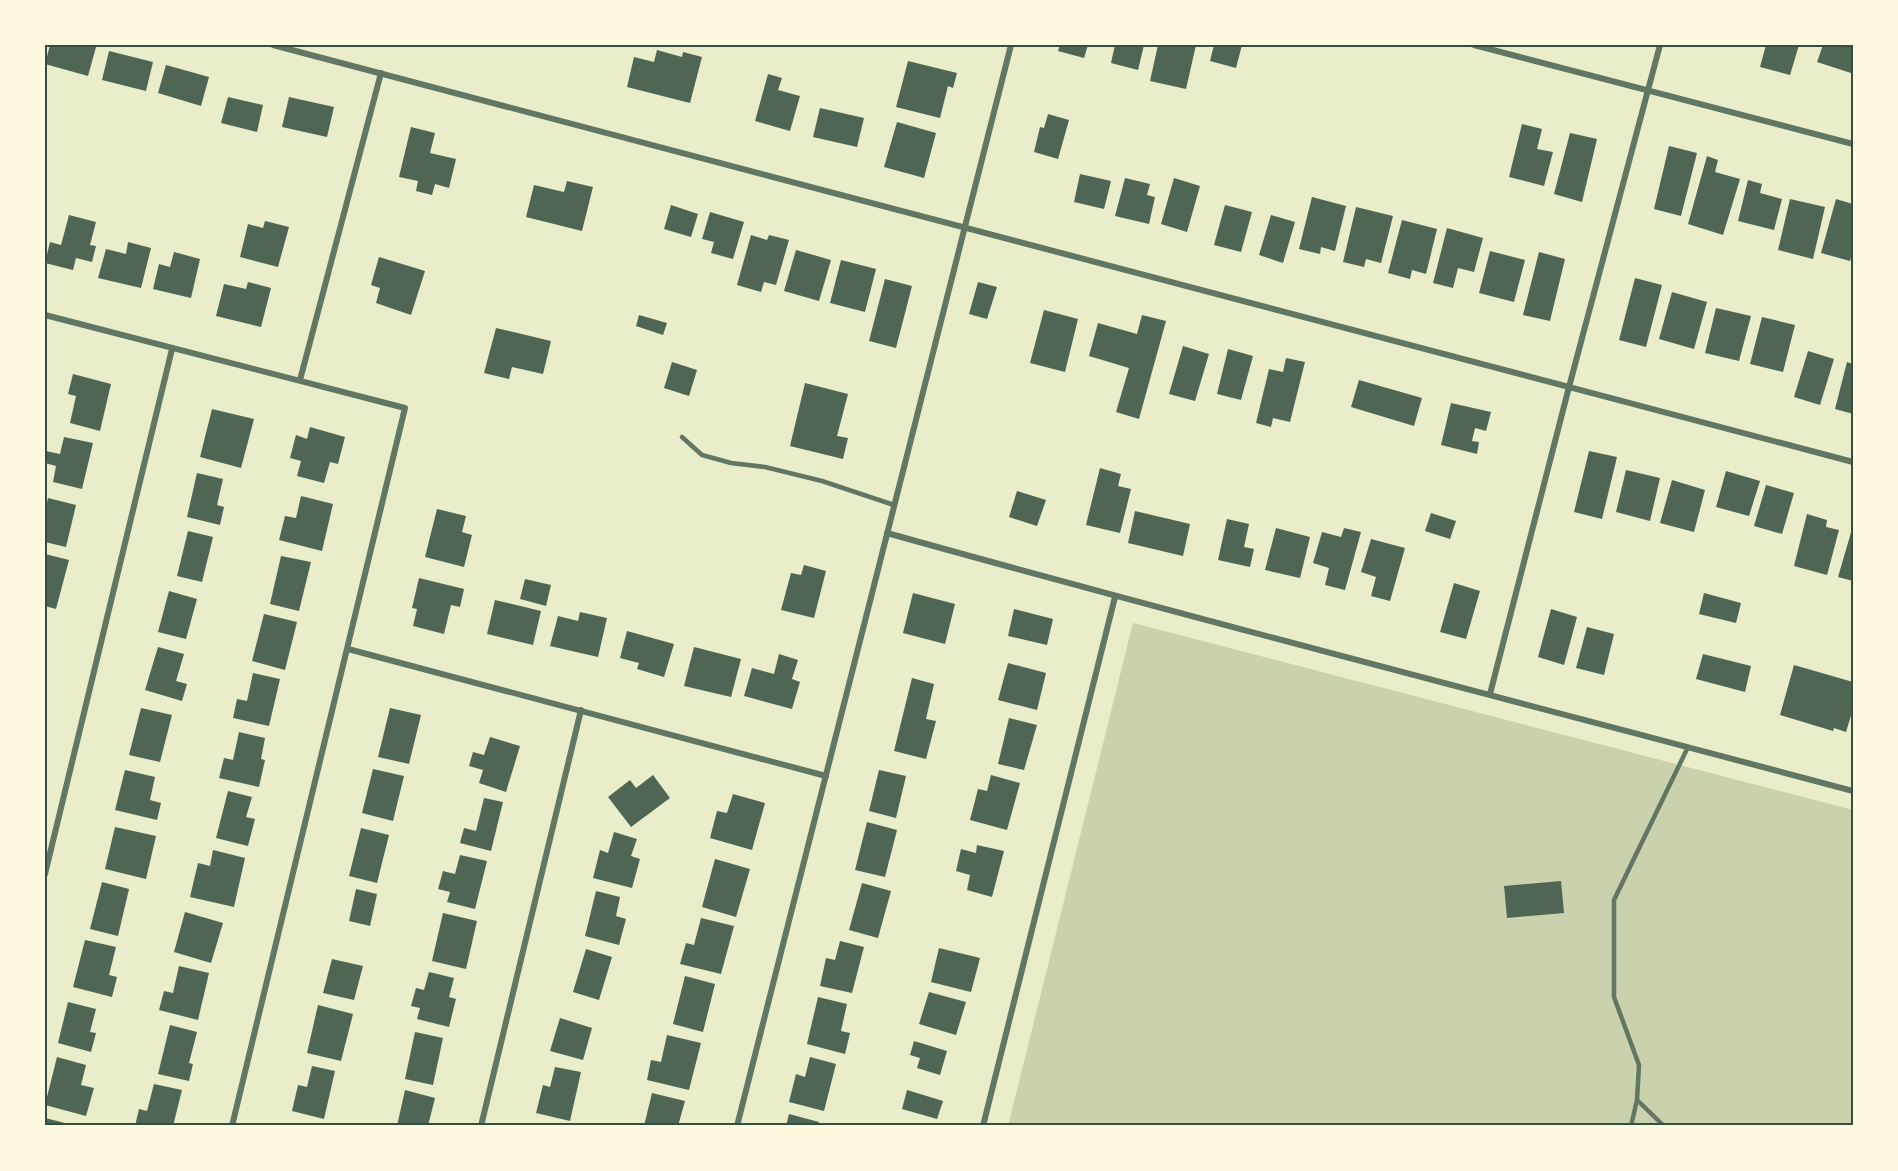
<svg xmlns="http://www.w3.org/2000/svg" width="1898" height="1171" font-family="'Work Sans',sans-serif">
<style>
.green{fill:#cad2ad}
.building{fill:#4f6655}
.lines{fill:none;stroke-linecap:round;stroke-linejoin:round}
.service{stroke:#617663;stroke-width:4.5}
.minor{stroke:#617663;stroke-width:6}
.neatline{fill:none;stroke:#344e41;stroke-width:2}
</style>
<rect width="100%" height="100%" fill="#e9edc9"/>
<polygon class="green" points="1133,623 1853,810 1853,1126 1008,1126"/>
<g class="building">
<polygon points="50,45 87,45 96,47 88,76 45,64"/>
<polygon points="1060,45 1088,45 1084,58 1058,51"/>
<polygon points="1115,45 1144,45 1138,70 1111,63"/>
<polygon points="1158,45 1196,45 1186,89 1150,81"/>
<polygon points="1214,45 1242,45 1236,68 1210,61"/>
<polygon points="1766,45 1799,45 1790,75 1760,67"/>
<polygon points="1823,45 1853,45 1853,66 1851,73 1817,62"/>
<polygon points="657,50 682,57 683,52 702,57 690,103 627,87 634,57 654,62"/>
<polygon points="109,51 153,62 146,91 102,80"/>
<polygon points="908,61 957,73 953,88 948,86 940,118 896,107"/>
<polygon points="166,65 209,77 201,106 158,93"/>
<polygon points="768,74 782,78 778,90 800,96 790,131 755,121"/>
<polygon points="228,97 263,105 257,132 221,123"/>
<polygon points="289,97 334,107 327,137 282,127"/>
<polygon points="820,108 864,118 857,147 813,137"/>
<polygon points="1048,114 1069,120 1058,159 1034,152 1040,127 1044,128"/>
<polygon points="897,122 936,133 924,178 884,167"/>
<polygon points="1522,124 1542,129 1537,149 1553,152 1544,186 1509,177"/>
<polygon points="411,127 435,133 430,153 456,159 449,188 435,184 432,195 416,191 418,181 399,177"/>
<polygon points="1570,133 1597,139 1582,202 1554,194"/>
<polygon points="1669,146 1697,153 1681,216 1654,209"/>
<polygon points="1707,156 1718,160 1715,172 1740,179 1723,235 1688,224"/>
<polygon points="1080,174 1111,181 1104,209 1074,202"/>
<polygon points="1125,178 1150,184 1147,195 1155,197 1149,224 1115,216"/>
<polygon points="1174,178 1200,186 1187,232 1161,224"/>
<polygon points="1748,180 1762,184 1760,193 1782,199 1774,230 1738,221"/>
<polygon points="567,181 593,187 582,231 526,217 534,185 564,192"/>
<polygon points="1312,197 1346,206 1335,251 1321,247 1320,254 1299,249"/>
<polygon points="1790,199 1825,207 1813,259 1778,250"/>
<polygon points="1836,199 1853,204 1853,252 1850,261 1821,253"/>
<polygon points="671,205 698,214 691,237 664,229"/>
<polygon points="1225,205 1252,212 1241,252 1214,245"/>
<polygon points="1356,207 1393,216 1381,263 1366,259 1364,267 1343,262"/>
<polygon points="710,212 744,222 733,259 711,253 714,242 702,239"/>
<polygon points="69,215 96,222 90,245 96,246 92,262 76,258 73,270 45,263 50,242 61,245"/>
<polygon points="1271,215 1295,222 1283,263 1259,255"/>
<polygon points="1402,220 1437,229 1426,274 1412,270 1410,279 1388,273"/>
<polygon points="265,221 289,227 278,267 240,257 248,224 263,228"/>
<polygon points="1447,228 1483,238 1474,272 1458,268 1453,288 1433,283"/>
<polygon points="751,235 767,240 769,235 789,240 776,285 764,282 761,292 737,285"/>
<polygon points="128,242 151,248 141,288 98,278 106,249 126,254"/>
<polygon points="796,250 831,260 819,301 784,291"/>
<polygon points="1490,251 1525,260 1514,302 1479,293"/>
<polygon points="174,252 200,259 191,298 153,289 159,264 170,267"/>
<polygon points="1539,252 1565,259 1550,321 1523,315"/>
<polygon points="379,257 425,271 411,315 376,303 380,288 371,285"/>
<polygon points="841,260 876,269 865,312 830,303"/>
<polygon points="1635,278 1662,285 1646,347 1619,340"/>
<polygon points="885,279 912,286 896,348 869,341"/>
<polygon points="248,282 271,288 261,327 216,316 224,284 246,289"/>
<polygon points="978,282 997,287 987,319 969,314"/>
<polygon points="1672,292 1707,302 1694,349 1659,339"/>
<polygon points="1716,308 1751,316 1739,361 1705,353"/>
<polygon points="1044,310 1078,319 1065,372 1030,363"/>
<polygon points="639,315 667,323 663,335 636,326"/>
<polygon points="1142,315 1166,321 1139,419 1116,412 1129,368 1089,356 1098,323 1137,334"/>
<polygon points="1762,317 1795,325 1783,372 1750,364"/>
<polygon points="496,328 551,341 543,374 512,367 509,379 484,373"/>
<polygon points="1183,346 1209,354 1195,401 1169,394"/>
<polygon points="1228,349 1253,356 1241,400 1217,394"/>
<polygon points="1808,351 1834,359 1820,405 1794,397"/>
<polygon points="1286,358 1305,362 1290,422 1273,418 1271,427 1256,423 1269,369 1283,372"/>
<polygon points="672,362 697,370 689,396 664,388"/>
<polygon points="1847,362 1853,364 1853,414 1835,409"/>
<polygon points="73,374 111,384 100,431 70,423 76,396 68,394"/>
<polygon points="1359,380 1422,398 1414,426 1351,407"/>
<polygon points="805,383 848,394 837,436 848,438 843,459 790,446"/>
<polygon points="1451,403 1491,412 1486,431 1475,428 1472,441 1479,442 1477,454 1441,445"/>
<polygon points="212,409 254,419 241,468 200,457"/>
<polygon points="310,427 345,437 338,464 330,462 324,483 297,476 301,461 290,458 296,435 307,439"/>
<polygon points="64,437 93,443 82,489 53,482 56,466 45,463 46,451 60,454"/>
<polygon points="1589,451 1617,457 1602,519 1574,512"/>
<polygon points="1100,468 1121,474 1118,486 1131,489 1120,533 1086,525"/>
<polygon points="1626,470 1660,478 1650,521 1616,512"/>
<polygon points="1726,471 1760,481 1749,516 1716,507"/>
<polygon points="197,473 223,479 217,505 224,507 220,525 187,517"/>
<polygon points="1672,480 1705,490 1694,532 1660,523"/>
<polygon points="1766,485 1794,493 1782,534 1754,526"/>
<polygon points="1017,491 1046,500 1037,526 1009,517"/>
<polygon points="301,496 333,504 322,551 279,540 285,516 296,518"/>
<polygon points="48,498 76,505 66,547 45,542 45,512"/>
<polygon points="437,509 466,516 462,532 472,535 464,567 425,557"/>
<polygon points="1135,511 1190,524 1183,556 1128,543"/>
<polygon points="1431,513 1456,521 1450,539 1425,531"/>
<polygon points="1807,514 1827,520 1826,527 1839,530 1827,575 1794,566"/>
<polygon points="1227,519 1249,524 1244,547 1254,549 1250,567 1218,560"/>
<polygon points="1276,528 1310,537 1300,578 1265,570"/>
<polygon points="1344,528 1361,532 1345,590 1325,585 1329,568 1313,563 1322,532 1341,537"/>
<polygon points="1852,529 1853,529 1853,581 1838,577"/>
<polygon points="188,531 213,537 202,582 177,576"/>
<polygon points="1371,539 1405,548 1390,601 1371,596 1376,577 1361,572"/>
<polygon points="45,554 69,560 56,609 45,606"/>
<polygon points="281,556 311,562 299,611 270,604"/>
<polygon points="804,565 826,571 814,618 781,610 791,573 801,575"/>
<polygon points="419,578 464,589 460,607 451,605 444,634 413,626 417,609 412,608"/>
<polygon points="525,579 551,585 546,606 520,599"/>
<polygon points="1454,583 1480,591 1466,639 1440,632"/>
<polygon points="169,591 197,599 186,639 158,632"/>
<polygon points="913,593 955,604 945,644 903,633"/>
<polygon points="1704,593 1741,603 1736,623 1699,614"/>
<polygon points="495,600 541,611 533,645 487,634"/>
<polygon points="1014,609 1053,619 1047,645 1008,636"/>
<polygon points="1551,609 1577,617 1564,665 1538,657"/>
<polygon points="580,612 607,618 598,657 550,646 558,616 578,621"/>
<polygon points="264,614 297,622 285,670 252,661"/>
<polygon points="1587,627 1614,634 1604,675 1576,668"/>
<polygon points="627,631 674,644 664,677 637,669 639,663 620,658"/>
<polygon points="158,647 184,654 176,681 187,684 182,701 145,690"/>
<polygon points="694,647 741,659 731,697 684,686"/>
<polygon points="779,654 798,660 792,679 800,682 792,709 744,696 752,668 774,674"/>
<polygon points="1703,654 1751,666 1745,692 1696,679"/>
<polygon points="1008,663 1046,673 1037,710 998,700"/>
<polygon points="1794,665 1853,682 1853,709 1846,732 1834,728 1833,731 1780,715"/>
<polygon points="253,673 280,679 269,726 233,718 237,699 247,701"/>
<polygon points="912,678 934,684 926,719 936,721 926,759 894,751"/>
<polygon points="141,708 172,715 160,762 129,755"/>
<polygon points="390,708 421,715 409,764 378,757"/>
<polygon points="1009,718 1037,725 1024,770 998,764"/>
<polygon points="239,732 265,738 261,759 265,760 259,787 219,778 224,758 233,760"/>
<polygon points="490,737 520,746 506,792 479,783 483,770 469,766 473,752 484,755"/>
<polygon points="373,769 404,776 393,821 362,813"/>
<polygon points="125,770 155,777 150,800 161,803 157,820 115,810"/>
<polygon points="879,770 906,776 896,818 869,811"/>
<polygon points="653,775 670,798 631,827 608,797 630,780 636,788"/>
<polygon points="991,775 1020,783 1007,830 970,820 978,789 987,791"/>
<polygon points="228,791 252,797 246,817 255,819 248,846 216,838"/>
<polygon points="733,794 765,803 752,850 710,838 717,811 727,813"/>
<polygon points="484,798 503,802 491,851 460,843 464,828 476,831"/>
<polygon points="867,822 897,830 885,877 855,870"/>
<polygon points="115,827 156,836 146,879 105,869"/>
<polygon points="361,828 389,835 377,883 349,876"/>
<polygon points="614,832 637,839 631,856 640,859 632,888 593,878 600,850 608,853"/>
<polygon points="977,845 1004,851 992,897 967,890 970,875 956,871 961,849 976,853"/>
<polygon points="213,850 245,858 234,907 190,897 198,863 210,866"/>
<polygon points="460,855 487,861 475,909 447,902 450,892 438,889 443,871 455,874"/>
<polygon points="715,859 750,869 736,917 702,907"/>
<polygon points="1561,881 1564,913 1507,918 1504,886"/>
<polygon points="102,882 129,889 118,936 90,929"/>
<polygon points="862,883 891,891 878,938 849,930"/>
<polygon points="356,889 377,894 370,926 349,921"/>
<polygon points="596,891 620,897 616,916 626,919 619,945 585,936"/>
<polygon points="185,912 223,923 211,963 174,952"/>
<polygon points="443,913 477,921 466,969 432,961"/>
<polygon points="701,918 734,926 721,974 680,964 686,943 694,945"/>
<polygon points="85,940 116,947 109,975 117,977 112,997 73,987"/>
<polygon points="840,941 864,947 852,993 820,986 826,958 835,960"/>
<polygon points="939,948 980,958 971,992 931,982"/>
<polygon points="586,949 612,957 599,1000 573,992"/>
<polygon points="332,959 363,966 354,1000 323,993"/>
<polygon points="179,966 209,973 198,1020 159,1010 164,991 173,993"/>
<polygon points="429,972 454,978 449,997 456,999 449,1027 417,1019 420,1008 411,1006 416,988 424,990"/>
<polygon points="685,976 715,984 703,1032 673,1024"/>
<polygon points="929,992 966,1002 956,1035 919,1024"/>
<polygon points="818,997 847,1004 841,1031 850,1033 845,1054 807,1044"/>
<polygon points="68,1002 96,1009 90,1032 96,1033 91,1052 58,1043"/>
<polygon points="318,1005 353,1014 341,1061 307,1053"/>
<polygon points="560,1018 592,1028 583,1060 550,1051"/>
<polygon points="170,1025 197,1032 189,1063 193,1064 189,1081 158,1074"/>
<polygon points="415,1032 443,1038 433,1085 405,1079"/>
<polygon points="667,1035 701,1043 689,1090 647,1080 651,1060 661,1062"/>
<polygon points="914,1041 947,1051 940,1075 917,1068 920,1058 910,1055"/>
<polygon points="57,1057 86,1065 81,1085 94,1088 86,1116 45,1105"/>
<polygon points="810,1057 836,1064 824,1111 789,1102 796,1074 805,1077"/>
<polygon points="312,1066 335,1071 324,1119 292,1111 298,1085 307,1087"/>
<polygon points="555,1067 581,1072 570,1121 536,1113 543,1085 550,1087"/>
<polygon points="154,1084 182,1090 173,1126 135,1126 139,1109 147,1111"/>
<polygon points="405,1090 435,1098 428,1126 397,1126"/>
<polygon points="907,1090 943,1101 937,1119 902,1109"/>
<polygon points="652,1093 685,1101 678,1126 644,1126"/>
<polygon points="789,1114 819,1122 818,1126 786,1126"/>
<polygon points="45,1118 69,1124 68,1126 45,1126"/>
</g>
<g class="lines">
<g class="service">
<polyline points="682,437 702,455 731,463 765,467 822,481 894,505"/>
<polyline points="1637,1100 1664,1126"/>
<polyline points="1631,1126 1637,1100 1639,1065 1614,997 1614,900 1688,747"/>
</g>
<g class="minor">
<polyline points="273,45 1853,462"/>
<polyline points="1474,45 1853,144"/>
<polyline points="45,315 405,408 232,1126"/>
<polyline points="300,380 381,73"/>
<path d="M887,533c321,90 644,172 966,258"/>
<polyline points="348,649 826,776"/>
<polyline points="1490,694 1569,387 1660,45"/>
<polyline points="45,874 172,349"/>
<polyline points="481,1126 581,710"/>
<polyline points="737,1126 1011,45"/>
<polyline points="983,1126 1115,597"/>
</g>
</g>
<rect width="1898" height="1171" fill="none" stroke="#fefae0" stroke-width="93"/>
<rect x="46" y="46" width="1806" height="1078" class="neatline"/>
</svg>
